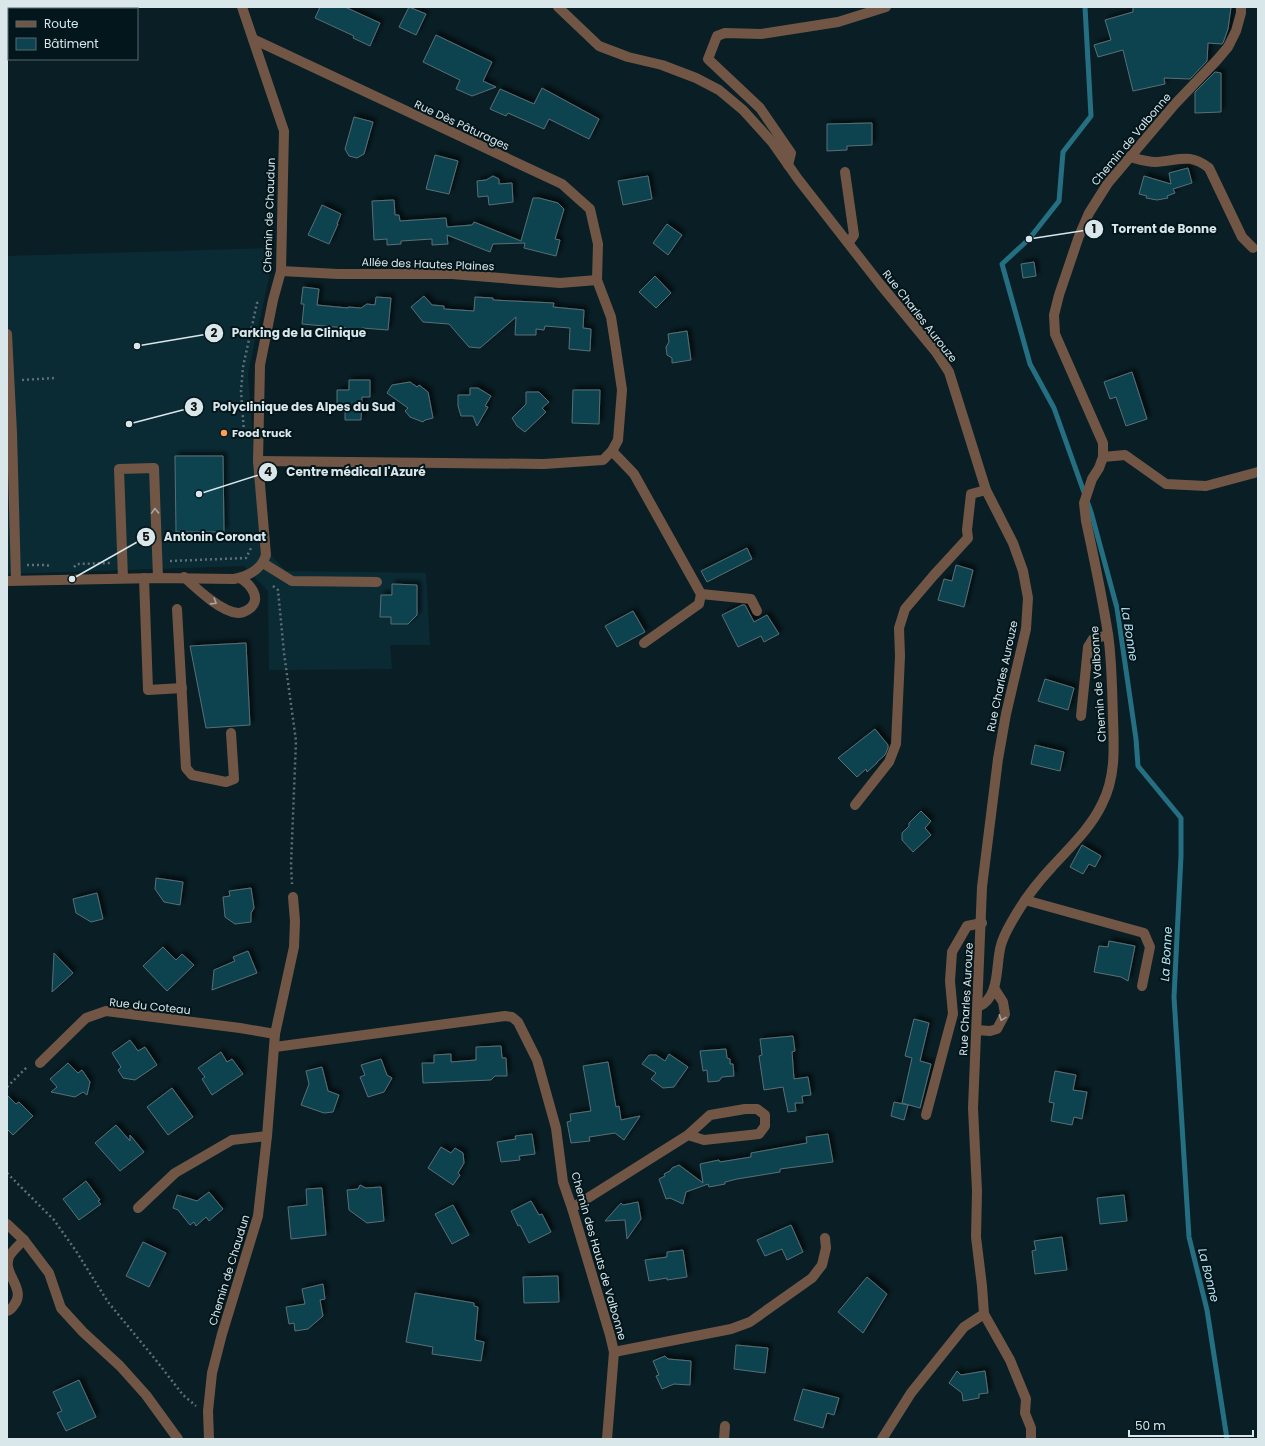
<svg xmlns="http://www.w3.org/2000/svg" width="1265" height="1446" font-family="Poppins,sans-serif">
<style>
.built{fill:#0b2b34}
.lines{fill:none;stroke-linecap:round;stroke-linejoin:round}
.stream{stroke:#256f82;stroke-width:5}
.building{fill:#0d4250;stroke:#586f76;filter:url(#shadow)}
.path{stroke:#5e7075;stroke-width:2.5;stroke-dasharray:2 3;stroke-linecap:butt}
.minor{stroke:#715646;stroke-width:10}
.oneway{stroke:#aaa5a0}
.poi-dot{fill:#fe9c58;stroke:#02161b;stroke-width:1.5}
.labels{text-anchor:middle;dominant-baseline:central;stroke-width:4;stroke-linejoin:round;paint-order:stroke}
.street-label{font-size:11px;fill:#d9e6ea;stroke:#02161b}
.poi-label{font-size:11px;font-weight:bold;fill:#d9e6ea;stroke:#02161b;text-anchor:start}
.water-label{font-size:12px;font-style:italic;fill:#b9e6f5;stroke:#02161b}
.leader{fill:none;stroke:#d9e6ea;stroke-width:1.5}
.callout-dot{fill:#d9e6ea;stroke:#02161b;stroke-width:1.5}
.mark-label{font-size:12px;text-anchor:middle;font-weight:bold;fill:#111}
.callout-label{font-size:12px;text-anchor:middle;font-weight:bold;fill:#d9e6ea;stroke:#02161b;stroke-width:4;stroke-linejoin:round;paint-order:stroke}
</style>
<defs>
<filter id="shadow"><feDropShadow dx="3.5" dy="-3.5" stdDeviation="2" flood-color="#0009"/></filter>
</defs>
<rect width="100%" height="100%" fill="#091f25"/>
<polygon class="built" points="270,248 270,273 248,373 260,544 286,571 426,573 430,645 390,645 392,669 269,670 268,591 244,566 7,574 7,256"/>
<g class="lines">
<polyline class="stream" points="1085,7 1091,116 1063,152 1059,201 1029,239 1002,264 1030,364 1054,408 1091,512 1117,608 1136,739 1138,766 1181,818 1181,856 1174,997 1189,1237 1207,1310 1227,1439"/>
</g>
<g class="building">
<polygon points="320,7 345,7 380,23 370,46 353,38 354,36 315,18"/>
<polygon points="409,7 426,14 416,35 399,27"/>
<polygon points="1133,7 1231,7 1228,29 1223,43 1222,44 1208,43 1207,61 1190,79 1164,78 1165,84 1133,91 1123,50 1098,57 1094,45 1111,40 1105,20 1133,12"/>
<polygon points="436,35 492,62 483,81 496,87 472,96 456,89 460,80 423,62"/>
<polygon points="1215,72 1221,73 1221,112 1195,113 1195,92"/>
<polygon points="542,88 599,119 589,139 549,119 544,129 508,113 506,116 490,109 500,89 534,104"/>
<polygon points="354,117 373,122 364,154 357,158 349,156 345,149"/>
<polygon points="872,123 872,145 847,146 847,150 827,151 827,124"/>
<polygon points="435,155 458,161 449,194 426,189"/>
<polygon points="1188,168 1192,183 1173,189 1175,193 1167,196 1168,198 1157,200 1146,198 1147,196 1139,194 1144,176 1171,184 1169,173"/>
<polygon points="493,176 499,179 499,184 512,183 513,202 489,205 488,196 478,197 477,181 486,180"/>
<polygon points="648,176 652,199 623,205 618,181"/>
<polygon points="533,198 539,198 558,203 564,209 555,239 560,240 556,256 524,248 525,243 493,244 490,252 447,235 448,244 432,245 432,239 401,241 401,244 387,245 387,239 374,240 372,201 394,200 395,215 399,215 400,221 446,218 447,227 472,225 474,222 521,241"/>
<polygon points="322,205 341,214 337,224 338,224 329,244 308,235"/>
<polygon points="667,224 682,235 668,255 653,243"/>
<polygon points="1034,262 1036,276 1023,278 1021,264"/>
<polygon points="655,276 671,293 656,308 639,292"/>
<polygon points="303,287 319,289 317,305 348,308 348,307 361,308 367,304 375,305 376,297 391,298 388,330 362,328 361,336 345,335 346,328 302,324 304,304 301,304"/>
<polygon points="424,296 432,305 444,306 444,309 474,311 475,297 493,298 493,300 554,303 553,307 584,310 583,328 591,329 590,351 569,349 570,328 545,326 544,330 536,329 536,335 515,335 516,317 480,348 469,347 449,324 423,322 411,307"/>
<polygon points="687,331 691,360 672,363 672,358 667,355 666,347 669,342 668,334"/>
<polygon points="1132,372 1147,419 1126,426 1116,397 1110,399 1104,382"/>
<polygon points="349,380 370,380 370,397 362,397 361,420 345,420 345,409 337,409 337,390 349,390"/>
<polygon points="410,382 417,387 419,385 428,392 433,418 425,420 423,422 410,417 405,411 408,408 387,393 392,385"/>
<polygon points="470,388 478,388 491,396 485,406 488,407 477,426 473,416 461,416 458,406 458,395 470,395"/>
<polygon points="573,390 600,390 599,424 572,423"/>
<polygon points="526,392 539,392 549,402 542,408 546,412 525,432 517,426 512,418 526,404"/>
<polygon points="175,456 223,456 224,532 176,532"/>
<polygon points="747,548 752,559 707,582 701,571"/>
<polygon points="956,565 973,570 964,607 938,600 944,579 952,581"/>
<polygon points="392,584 417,585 417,615 408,624 391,624 391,617 380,617 381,595 392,595"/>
<polygon points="742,605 745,605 754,622 767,615 779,634 764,642 761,636 738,647 722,615"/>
<polygon points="633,611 645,632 617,647 605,626"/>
<polygon points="246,643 250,725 206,728 190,646"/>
<polygon points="1045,679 1074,688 1068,710 1038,701"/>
<polygon points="875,729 888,745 888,748 885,755 877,762 877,763 867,772 866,769 857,777 838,758"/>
<polygon points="1035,745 1064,752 1060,771 1031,764"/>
<polygon points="921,811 931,821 925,828 931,835 913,852 902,840 902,833 909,826 909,823"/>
<polygon points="1082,845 1101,856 1095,867 1089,864 1083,874 1070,867"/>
<polygon points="156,878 183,882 180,905 164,902 155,889"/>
<polygon points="251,888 254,908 251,913 251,922 235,924 225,917 223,897 230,896 229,891"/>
<polygon points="97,893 103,919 91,922 76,913 73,899"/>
<polygon points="1109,941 1135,946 1128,981 1121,977 1094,972 1099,946 1108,947"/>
<polygon points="163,947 176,960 182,954 194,965 167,991 143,966"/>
<polygon points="248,951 257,973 212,990 214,970 235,961 233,957"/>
<polygon points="54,953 73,973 52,992"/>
<polygon points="914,1019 929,1023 920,1061 931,1064 920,1108 902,1103 912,1058 905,1056"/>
<polygon points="793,1036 795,1051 792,1052 794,1079 808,1077 811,1095 802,1096 803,1103 795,1103 796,1111 788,1112 783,1087 764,1090 759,1056 762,1055 760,1039"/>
<polygon points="130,1040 138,1051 145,1047 157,1065 135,1080 123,1078 118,1070 121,1067 112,1053"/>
<polygon points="501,1046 502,1058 506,1058 507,1076 495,1076 491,1080 423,1083 422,1063 434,1063 434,1055 451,1054 451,1062 476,1060 476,1047"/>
<polygon points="726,1049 727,1058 730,1059 730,1064 733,1064 734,1076 722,1077 719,1081 708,1082 707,1070 703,1071 700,1051"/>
<polygon points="221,1052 227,1062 232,1059 243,1074 212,1095 202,1079 205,1077 198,1068"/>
<polygon points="669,1054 688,1067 674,1087 663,1088 651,1079 656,1073 642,1064 649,1055 656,1055 665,1061"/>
<polygon points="381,1059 387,1075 392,1078 384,1092 368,1097 360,1077 365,1075 361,1065"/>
<polygon points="608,1062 616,1107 619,1106 621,1120 640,1116 624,1140 615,1133 589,1137 590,1141 571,1143 567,1122 571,1121 570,1114 591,1111 583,1066"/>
<polygon points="68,1063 78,1073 82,1070 90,1082 87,1095 83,1092 75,1097 51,1092 57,1087 50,1079"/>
<polygon points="322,1067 328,1091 339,1095 333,1112 324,1113 301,1105 309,1084 306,1071"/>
<polygon points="1055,1071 1076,1075 1073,1090 1087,1092 1082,1119 1074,1117 1072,1125 1051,1121 1054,1103 1049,1102"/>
<polygon points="172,1088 193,1117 168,1135 147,1107"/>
<polygon points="7,1095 16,1104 19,1102 33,1116 13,1135 7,1129"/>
<polygon points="894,1102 908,1105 904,1120 891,1116"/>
<polygon points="116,1125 130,1141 130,1135 144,1152 120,1171 95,1143"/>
<polygon points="532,1134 535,1154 519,1156 520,1160 501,1162 497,1142 516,1139 515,1136"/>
<polygon points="828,1134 833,1162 780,1169 780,1172 737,1179 725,1182 725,1184 709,1187 708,1184 686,1192 683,1204 670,1198 666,1199 659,1179 665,1176 664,1174 670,1171 672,1168 679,1165 703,1183 700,1164 719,1160 720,1162 751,1157 751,1153 807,1143 806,1137"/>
<polygon points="441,1147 451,1153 455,1148 463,1153 464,1163 458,1173 460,1175 453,1185 428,1168"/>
<polygon points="86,1181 100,1200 98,1201 101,1204 79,1220 63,1199"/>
<polygon points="360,1185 366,1188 381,1187 384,1221 367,1223 349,1210 347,1190 358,1189"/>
<polygon points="322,1188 326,1235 291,1239 288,1207 307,1205 306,1189"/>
<polygon points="209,1192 223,1209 209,1221 206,1217 196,1226 194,1222 190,1225 178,1210 173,1208 177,1195 197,1201"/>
<polygon points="1124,1195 1127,1221 1100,1224 1097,1198"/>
<polygon points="531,1201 539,1215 542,1214 551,1232 529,1243 520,1225 518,1226 511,1211"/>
<polygon points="638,1202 641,1219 627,1239 625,1220 605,1221 621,1203 623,1205"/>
<polygon points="453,1205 469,1235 452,1244 435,1214"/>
<polygon points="791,1225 803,1252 787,1260 782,1249 765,1256 757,1240"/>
<polygon points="1062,1237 1067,1270 1035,1274 1032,1251 1036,1250 1034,1241"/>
<polygon points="143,1242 166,1253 149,1287 126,1276"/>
<polygon points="683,1250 687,1277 667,1280 667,1278 649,1281 645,1260 667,1257 667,1252"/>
<polygon points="558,1276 559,1302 524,1303 523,1277"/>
<polygon points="867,1277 887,1294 863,1333 838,1312"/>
<polygon points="323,1284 325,1299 320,1300 323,1316 308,1329 295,1331 294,1323 289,1324 286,1307 305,1304 302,1289"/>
<polygon points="415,1293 474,1303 474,1306 478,1307 475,1340 484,1342 481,1361 432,1354 433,1347 406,1342"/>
<polygon points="736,1345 768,1348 765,1373 734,1369"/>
<polygon points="665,1356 668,1359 691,1361 690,1385 674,1384 662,1389 656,1376 659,1375 653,1361"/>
<polygon points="957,1371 961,1375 985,1371 988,1393 979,1394 979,1398 963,1401 962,1393 949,1383"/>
<polygon points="79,1380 96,1417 66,1431 57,1413 62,1411 53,1392"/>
<polygon points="803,1389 839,1398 834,1415 827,1413 823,1428 794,1420"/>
</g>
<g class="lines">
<g class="path">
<polyline points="22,380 54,378"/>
<polyline points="244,432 241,391 243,367 257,303 259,302"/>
<polyline points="170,561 246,558 251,548"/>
<polyline points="27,565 46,565 50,566"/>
<polyline points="74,567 77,564 111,563"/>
<polyline points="273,586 278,590 284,653 296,741 291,865 292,884"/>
<polyline points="7,1087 28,1066"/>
<polyline points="7,1173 54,1220 76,1251 108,1302 155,1359 183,1395 196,1406"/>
</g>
<g class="minor">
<polyline points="558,7 599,46 628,57 662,65 696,78 719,90 743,110 772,142 798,179 880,284 936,352 949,372 986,490 1013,543 1023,571 1028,598 1026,629 1006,714 998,759 982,887 973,1108 977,1191 976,1237 982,1286 984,1314 1010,1360 1026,1399 1025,1413 1031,1428 1031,1439"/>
<polyline points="253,39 562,184 590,209 598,244 597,280 611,317 616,349 622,390 618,440 612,451 603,460 544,464 258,461"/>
<path d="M1130,157c8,2 17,5 25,5 23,-1 34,-10 54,6l33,69 11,11"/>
<polyline points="788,165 791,153 760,108 708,59 717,36 725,33 761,34 838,22 886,7"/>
<polyline points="845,172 854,235 849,242"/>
<polyline points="281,271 338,274 452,274 560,283 597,280"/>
<polyline points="7,334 12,433 16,580"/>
<polyline points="612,451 634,474 701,594 699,604 644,643"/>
<polyline points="1103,457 1125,455 1166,484 1206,486 1258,472"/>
<polyline points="263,563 292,581 377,582"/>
<path d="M184,577c12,11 37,35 54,36 3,0 8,-2 11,-4 14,-10 1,-25 -9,-31"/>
<polyline points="123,578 119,469 154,468 158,578"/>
<polyline points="144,578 148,690 182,688"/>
<path d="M7,581l151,-3 76,1c15,-3 27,-9 32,-24l-8,-94 2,-96 13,-65 8,-29 3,-140 -42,-124"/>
<polyline points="701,594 751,599 757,611"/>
<polyline points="177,609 186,768 192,775 226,782 234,779 231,733"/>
<polyline points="1081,716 1088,647 1093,639 1108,635"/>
<polyline points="855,805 889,762 896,744 900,656 899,628 905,609 934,575 968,538 967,530 971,494 986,490"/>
<polyline points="1025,900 1144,933 1150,947 1142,986"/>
<path d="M978,1007c23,-10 17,-41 23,-62 2,-7 6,-15 10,-22 11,-20 25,-39 41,-56 18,-20 38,-38 50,-63 14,-27 12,-57 11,-86 -1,-28 -1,-57 -5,-84 -6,-38 -14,-76 -22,-113l-2,-18 8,-24 7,-11 4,-11v-14l-48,-109 -1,-19 5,-20 20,-59 10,-23 19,-30 67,-79 42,-44 11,-13 8,-16 5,-18v-6"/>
<polyline points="977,1030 990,1031 997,1029 1005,1014 1003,1002 994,988"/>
<polyline points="275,1047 505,1016 512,1017 518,1022 537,1060 556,1128 563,1182 572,1208 610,1335 614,1352 607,1439"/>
<polyline points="40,1063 86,1018 106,1011 240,1028 275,1034"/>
<polyline points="926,1115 953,1014 950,981 952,952 967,926 982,923"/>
<polyline points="138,1208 175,1173 232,1140 267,1136"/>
<polyline points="572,1208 688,1135 704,1140 759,1134 765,1126 765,1115 757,1109 745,1109 710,1115 688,1135"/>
<polyline points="7,1224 24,1240 49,1273 61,1308 83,1332 120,1366 146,1395 178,1439"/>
<path d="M7,1311c4,-1 5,-3 7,-6 13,-16 -12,-31 -5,-48 3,-6 10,-12 15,-17"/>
<polyline points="614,1352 731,1329 750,1322 812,1278 822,1265 826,1248 825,1238"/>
<polyline points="209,1439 208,1411 212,1373 222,1334 258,1216 267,1136 275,1034 294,947 295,921 293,897"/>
<polyline points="724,1439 725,1426"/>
<polyline points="882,1439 911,1393 964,1327 984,1314"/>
</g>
</g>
<defs><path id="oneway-chevron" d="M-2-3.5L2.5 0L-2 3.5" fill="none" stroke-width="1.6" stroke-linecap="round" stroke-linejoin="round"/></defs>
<g class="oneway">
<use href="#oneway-chevron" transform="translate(155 511) rotate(-92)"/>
<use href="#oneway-chevron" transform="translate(214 602) rotate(32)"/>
<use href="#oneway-chevron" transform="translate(1002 1018) rotate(110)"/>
</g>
<circle class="poi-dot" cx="224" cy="433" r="4"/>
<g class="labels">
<g class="street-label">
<text transform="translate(462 125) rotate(25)">Rue Dès Pâturages</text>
<text transform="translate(1131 139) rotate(-50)">Chemin de Valbonne</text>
<text transform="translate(269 215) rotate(-88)">Chemin de Chaudun</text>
<text transform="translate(428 264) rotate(2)">Allée des Hautes Plaines</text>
<text transform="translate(920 316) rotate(52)">Rue Charles Aurouze</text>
<text transform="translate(1002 676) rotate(-78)">Rue Charles Aurouze</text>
<text transform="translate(1098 684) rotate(-94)">Chemin de Valbonne</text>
<text transform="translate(966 999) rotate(-87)">Rue Charles Aurouze</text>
<text transform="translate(150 1006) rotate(6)">Rue du Coteau</text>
<text transform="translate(599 1256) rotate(74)">Chemin des Hauts de Valbonne</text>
<text transform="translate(229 1270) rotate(-73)">Chemin de Chaudun</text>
</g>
<g class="poi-label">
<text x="232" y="433">Food truck</text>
</g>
<g class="water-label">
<text transform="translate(1130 634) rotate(81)">La Bonne</text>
<text transform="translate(1166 954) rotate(-87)">La Bonne</text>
<text transform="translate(1209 1275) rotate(76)">La Bonne</text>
</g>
</g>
<path class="leader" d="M1029 239L1094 229M137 346L214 333M129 424L194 407M199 494L268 472M72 579L146 537"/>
<g class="callout-dot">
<circle cx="1029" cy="239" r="4"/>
<circle cx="137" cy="346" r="4"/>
<circle cx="129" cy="424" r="4"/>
<circle cx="199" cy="494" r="4"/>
<circle cx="72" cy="579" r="4"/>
<circle cx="1094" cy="229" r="10"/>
<circle cx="214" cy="333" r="10"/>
<circle cx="194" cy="407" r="10"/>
<circle cx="268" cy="472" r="10"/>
<circle cx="146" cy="537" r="10"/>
</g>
<g class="mark-label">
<text x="1094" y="233">1</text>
<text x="214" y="337">2</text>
<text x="194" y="411">3</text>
<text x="268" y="476">4</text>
<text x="146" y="541">5</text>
</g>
<g class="callout-label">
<text x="1164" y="233">Torrent de Bonne</text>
<text x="299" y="337">Parking de la Clinique</text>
<text x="304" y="411">Polyclinique des Alpes du Sud</text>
<text x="356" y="476">Centre médical l'Azuré</text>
<text x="215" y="541">Antonin Coronat</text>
</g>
<rect width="1265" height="1446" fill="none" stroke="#d9e6ea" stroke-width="16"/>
<rect x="8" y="8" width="130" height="52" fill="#02161b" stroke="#58696e"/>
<rect x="16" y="21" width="20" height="6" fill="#715646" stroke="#58696e"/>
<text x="44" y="28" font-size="12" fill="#d9e6ea">Route</text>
<rect x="16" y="38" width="20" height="12" fill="#0d4250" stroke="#58696e"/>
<text x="44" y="48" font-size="12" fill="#d9e6ea">Bâtiment</text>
<path d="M1129 1430v6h124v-6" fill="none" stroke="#d9e6ea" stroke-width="2"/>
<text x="1135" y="1430" font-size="12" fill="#d9e6ea" stroke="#02161b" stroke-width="3" paint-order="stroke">50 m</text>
</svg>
